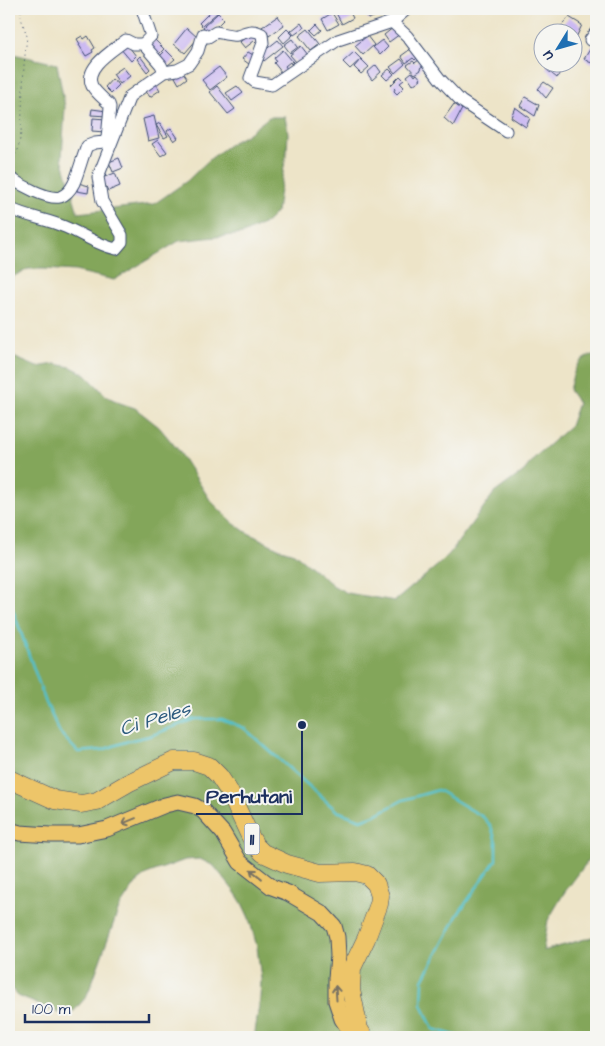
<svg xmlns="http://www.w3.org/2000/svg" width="605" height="1046" font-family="'Architects Daughter',sans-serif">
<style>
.forest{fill:#83a65a;stroke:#4f6a5c}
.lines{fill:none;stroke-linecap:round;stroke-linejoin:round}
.stream{stroke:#53c0ca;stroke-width:2.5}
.building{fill:#cab7f2}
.minor-casing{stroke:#3a4a6e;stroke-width:13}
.major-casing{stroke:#3a4a6e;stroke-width:17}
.highway-casing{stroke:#3a4a6e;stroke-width:19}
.path{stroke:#3a4a6e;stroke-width:1;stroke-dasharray:1 4;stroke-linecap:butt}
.minor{stroke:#fff;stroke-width:11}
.major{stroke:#edc569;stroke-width:15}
.highway{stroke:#edc569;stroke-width:18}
.oneway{stroke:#797263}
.labels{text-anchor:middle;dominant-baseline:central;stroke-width:4;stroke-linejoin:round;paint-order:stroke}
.shield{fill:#f6f6f2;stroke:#5d6b8a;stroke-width:1}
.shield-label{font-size:18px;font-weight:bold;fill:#1b2f5e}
.water-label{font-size:20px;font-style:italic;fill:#2c5a7e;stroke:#f6f6f2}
.leader{fill:none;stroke:#1b2f5e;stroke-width:2}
.callout-dot{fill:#1b2f5e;stroke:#f6f6f2;stroke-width:2}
.callout-label{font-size:20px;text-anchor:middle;font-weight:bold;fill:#1b2f5e;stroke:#f6f6f2;stroke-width:4;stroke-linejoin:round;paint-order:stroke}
</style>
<rect width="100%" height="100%" fill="#f6f6f2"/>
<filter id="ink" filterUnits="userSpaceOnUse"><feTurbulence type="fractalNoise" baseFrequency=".02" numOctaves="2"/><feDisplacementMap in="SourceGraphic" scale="10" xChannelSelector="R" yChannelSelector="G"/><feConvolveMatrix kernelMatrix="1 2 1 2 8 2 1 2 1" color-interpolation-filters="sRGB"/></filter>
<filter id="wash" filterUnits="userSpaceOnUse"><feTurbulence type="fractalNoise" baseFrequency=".0096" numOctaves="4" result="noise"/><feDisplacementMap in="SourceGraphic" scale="20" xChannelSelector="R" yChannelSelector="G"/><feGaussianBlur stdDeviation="1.12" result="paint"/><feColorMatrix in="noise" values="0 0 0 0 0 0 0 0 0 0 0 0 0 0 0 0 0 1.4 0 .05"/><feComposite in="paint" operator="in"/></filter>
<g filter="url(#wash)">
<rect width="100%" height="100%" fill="#ede4c8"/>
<g class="forest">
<polygon points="9,53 57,64 65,107 62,158 78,213 154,204 187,181 210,159 233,142 246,135 269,117 285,117 288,133 287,150 279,196 277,212 267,222 243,234 179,241 114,280 75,271 44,269 28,269 14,276 9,285"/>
<path d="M9,353l2,3 26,11 18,-3 16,3 14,7 11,11 10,11 14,7 15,5 24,19 20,24 31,49 23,23 13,9 32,16 16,5 40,33 13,7 48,8 43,-36 12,-12 44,-60 30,-22 10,-13 36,-32 8,-23 -9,-13c5,-18 6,-31 27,-36v496l-32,43 -16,27 -5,31 53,-15v101h-340l-1,-5 5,-34 1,-19 -4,-32 -8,-29 -7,-15 -8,-12 -20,-25 -14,-7 -15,1 -36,13 -13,10 -17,25 -27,75 -6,14 -12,14 -15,2 -41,-17 -9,-10z"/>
</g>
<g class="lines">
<g class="stream">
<polyline points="9,599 46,703 60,733 78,752 102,750 131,740 150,736 194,719 222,719 244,728 337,811 361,820 377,814 403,800 438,790 483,817 491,826 496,842 496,860 458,914 423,980 422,1005 433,1029 461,1037"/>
<polyline points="477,1037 548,1037 569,1035 577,1037"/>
</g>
</g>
<g id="blocks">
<g class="building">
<polygon points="210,9 215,9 218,12 202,26 199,23 210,12 209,10"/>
<polygon points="344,9 348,9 353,18 342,24 336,13"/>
<polygon points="364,9 373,9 376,16 368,19"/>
<polygon points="218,13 224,19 209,34 203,27"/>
<polygon points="332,13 339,24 328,30 322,19"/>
<polygon points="278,16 284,25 269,36 262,27"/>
<polygon points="569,17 582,25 572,46 572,32 559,32 557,31"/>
<polygon points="301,23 304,28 294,35 291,31"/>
<polygon points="317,24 322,30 316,35 311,30"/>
<polygon points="394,27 400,34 389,42 384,35"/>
<polygon points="187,28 198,38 185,53 174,44"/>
<polygon points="287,29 293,35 284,43 279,37"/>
<polygon points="308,29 320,44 311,51 299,36"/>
<polygon points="252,31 259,40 256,43 254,41 245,48 240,42"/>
<polygon points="82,36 84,39 88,36 95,48 92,50 93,52 86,56 79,45 80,44 77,39"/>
<polygon points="367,36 374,45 363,55 355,46"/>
<polygon points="292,39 298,47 290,53 284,45"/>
<polygon points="155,40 164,49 157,56 148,47"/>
<polygon points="278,40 283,46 264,61 259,55"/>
<polygon points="382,40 388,47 380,55 373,47"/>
<polygon points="126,43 136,56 131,61 120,48"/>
<polygon points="301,46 308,55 297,63 290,55"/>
<polygon points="592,46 596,49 596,59 593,63 589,62 584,59"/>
<polygon points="412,48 419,56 415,60 413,58 406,63 401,56"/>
<polygon points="166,50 175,59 167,66 159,57"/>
<polygon points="283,50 293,62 291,64 290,62 285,66 287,69 282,73 274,63 276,61 274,58"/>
<polygon points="248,52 255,56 249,64 242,59"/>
<polygon points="354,52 361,59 350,69 343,62"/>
<polygon points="140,56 150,69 147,72 137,59"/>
<polygon points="361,59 369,67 361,74 354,67"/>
<polygon points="401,59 405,64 395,73 390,67"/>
<polygon points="420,59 425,64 420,68 421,70 415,74 407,65 413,61 415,63"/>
<polygon points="549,62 557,62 563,66 557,78 546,69"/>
<polygon points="376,65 381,72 372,80 367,73"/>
<polygon points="123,67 130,76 120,84 113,74"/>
<polygon points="219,67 227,77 210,90 202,80"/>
<polygon points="389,69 394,74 387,80 382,75"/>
<polygon points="183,72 187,78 179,84 175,77"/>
<polygon points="412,72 415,76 417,74 421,79 413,85 407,76"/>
<polygon points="400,76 404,80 400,83 404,87 397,94 394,91 395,89 391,85"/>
<polygon points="112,79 119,85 111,93 105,87"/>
<polygon points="154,81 160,90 150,97 144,89"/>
<polygon points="544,82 553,88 546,98 538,89"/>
<polygon points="217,86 235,109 228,114 210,92"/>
<polygon points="237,86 243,93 232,101 226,93"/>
<polygon points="525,97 539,105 535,116 520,106"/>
<polygon points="454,104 462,109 453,126 444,118"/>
<polygon points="515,107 530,118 526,127 511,117"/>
<polygon points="92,109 107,111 107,116 91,115"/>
<polygon points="154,116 159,138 148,141 143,119"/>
<polygon points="93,118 106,119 105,132 92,131"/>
<polygon points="160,123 168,136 164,138 156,125"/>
<polygon points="171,128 178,138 174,141 167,131"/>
<polygon points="158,140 167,152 161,156 152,144"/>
<polygon points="119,158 123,168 113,172 109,162"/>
<polygon points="115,173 120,186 108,191 102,178"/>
<polygon points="78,183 89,186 88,193 77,191"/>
</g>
</g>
</g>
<g filter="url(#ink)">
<use href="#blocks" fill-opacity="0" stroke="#3a4a6e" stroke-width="1"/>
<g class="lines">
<defs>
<g id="minor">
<polyline points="142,9 151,36 143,44 161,65 164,72"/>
<polyline points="392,22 407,36 440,79 461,101 506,131"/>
<polyline points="590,40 596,32"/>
<path d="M9,177c10,7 38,23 51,20 6,-2 11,-8 14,-14 5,-12 8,-25 13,-37l8,-3 9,-1 3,-4 3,-31 -1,-3c-5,-5 -13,-11 -17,-18 -9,-19 22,-36 34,-46l8,4h9"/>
<path d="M9,208c18,9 38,11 56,19 17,7 33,18 51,22l6,-7v-7l-20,-34 -4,-24 32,-81 34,-24 13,-2 12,-6 9,-13 5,-17 5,3 8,-5c6,1 14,4 21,3 10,-3 15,-7 25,-1l1,9 -13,35 5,4 17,3 66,-45 54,-18 15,-13"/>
</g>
<polyline id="major" points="9,830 20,833 50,835 78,835 107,829 165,805 178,802 195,806 203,811 223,833 240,862 272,887 288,893 322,913 334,926 337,937 338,956 336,978 336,1001 342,1019 354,1037"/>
<polyline id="highway" points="9,779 55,800 81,804 97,801 128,783 174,761 194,761 209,766 219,776 229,791 249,834 255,845 263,853 287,864 320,873 355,872 367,875 376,884 380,896 379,904 366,939 352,968 351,990 359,1029 364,1037"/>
</defs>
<use href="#minor" class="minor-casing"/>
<use href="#major" class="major-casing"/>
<use href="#highway" class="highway-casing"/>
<polyline class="path" points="9,162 11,161 18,150 21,133 24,65 27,36 21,18 21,9"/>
<use href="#minor" class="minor"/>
<use href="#major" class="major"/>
<use href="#highway" class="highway"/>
</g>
<defs><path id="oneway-shaft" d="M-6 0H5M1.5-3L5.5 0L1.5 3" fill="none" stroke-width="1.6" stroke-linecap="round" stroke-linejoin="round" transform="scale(1.25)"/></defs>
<g class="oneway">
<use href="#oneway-shaft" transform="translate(129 821) rotate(158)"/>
<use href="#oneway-shaft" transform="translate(256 874) rotate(-142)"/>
<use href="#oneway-shaft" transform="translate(336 993) rotate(-94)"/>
</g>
</g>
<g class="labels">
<rect class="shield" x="244.5" y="823.5" width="15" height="31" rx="4"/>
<g class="shield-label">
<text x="252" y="839">11</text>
</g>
<g class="water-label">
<text transform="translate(155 719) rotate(-17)">Ci Peles</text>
</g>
</g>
<path class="leader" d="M302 725L302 814H196"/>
<circle class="callout-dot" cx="302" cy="725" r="5"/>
<g class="callout-label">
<text x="249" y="803">Perhutani</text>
</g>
<rect width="605" height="1046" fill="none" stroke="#f6f6f2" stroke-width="30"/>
<g transform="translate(558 48) rotate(233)"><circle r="24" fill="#f6f6f2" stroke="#9ea6b7"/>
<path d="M0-4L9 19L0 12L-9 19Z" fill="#1f6fb2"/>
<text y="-8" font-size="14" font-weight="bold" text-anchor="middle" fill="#1b2f5e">U</text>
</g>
<path d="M25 1014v8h124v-8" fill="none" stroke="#1b2f5e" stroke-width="2.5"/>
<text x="32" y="1014" font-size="15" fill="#1b2f5e" stroke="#f6f6f2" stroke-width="4" paint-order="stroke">100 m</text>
</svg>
